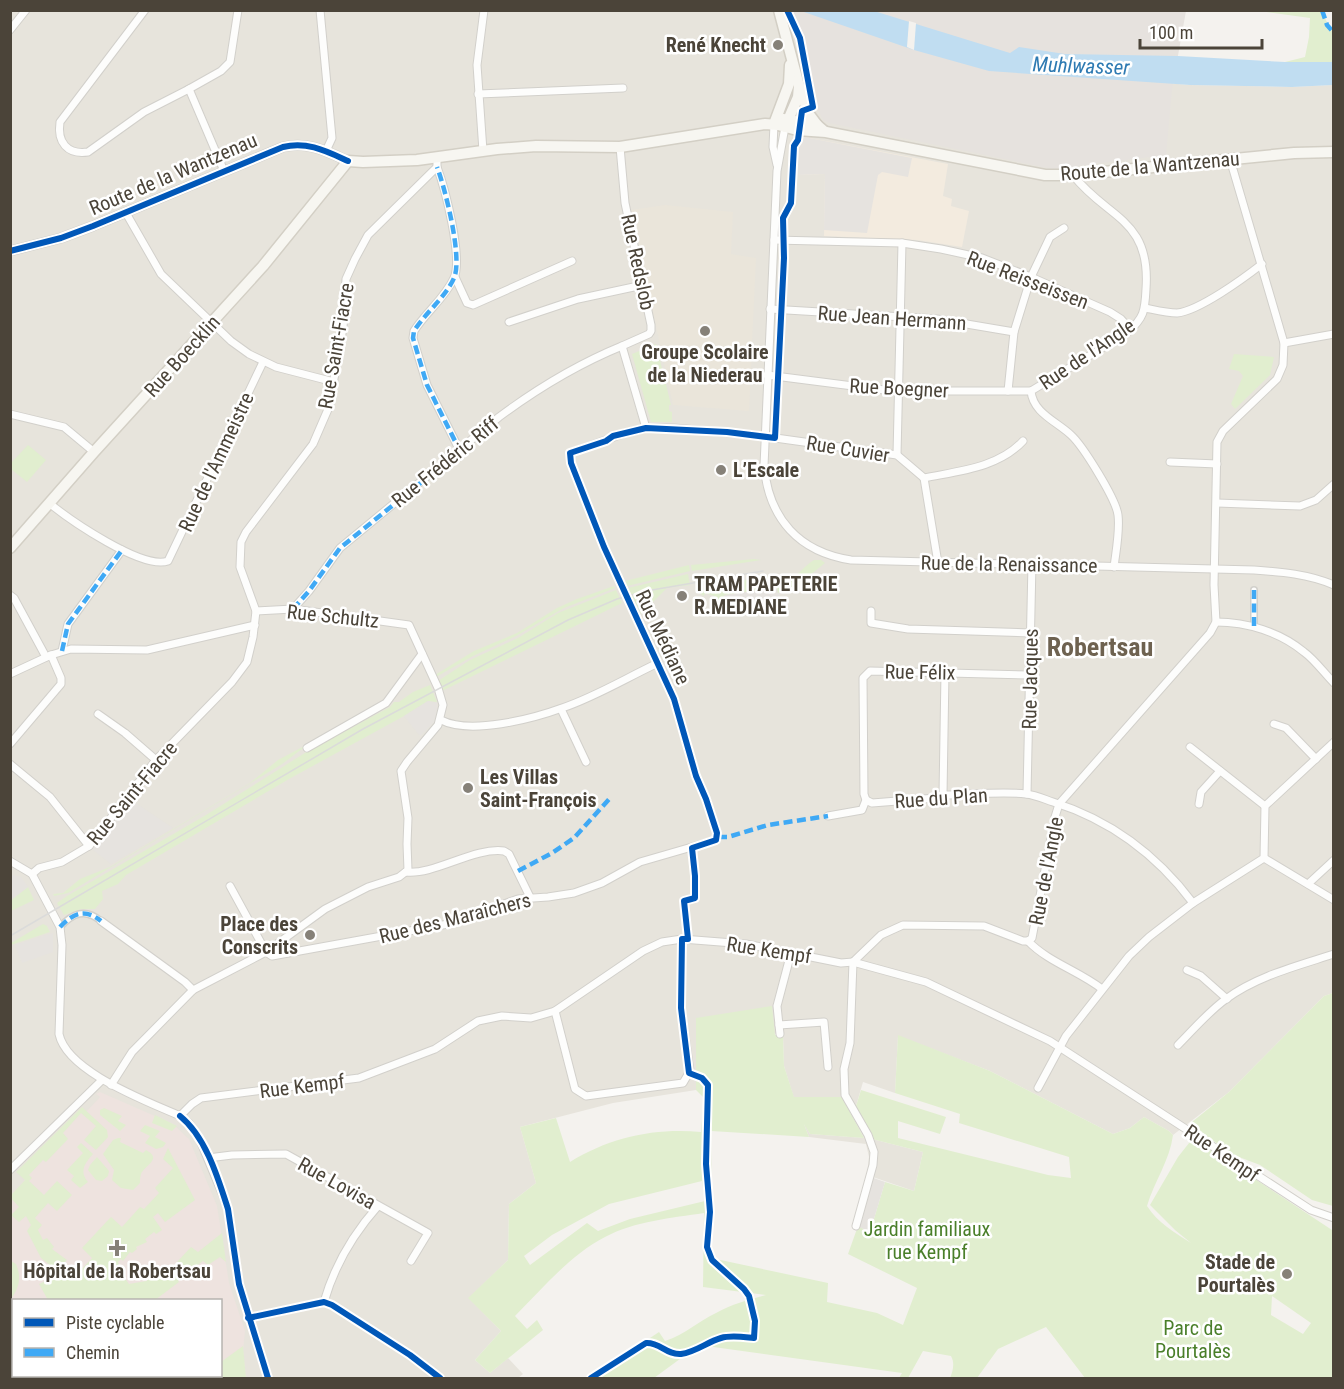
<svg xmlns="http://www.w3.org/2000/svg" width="1344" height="1389" font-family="'Roboto Condensed',sans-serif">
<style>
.residential{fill:#e7e4dc;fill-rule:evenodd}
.commercial{fill:#f3ebdf}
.industrial{fill:#e6e2de}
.education{fill:#eae5da}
.medical{fill:#eee3df;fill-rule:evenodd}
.green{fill:#e1eecf;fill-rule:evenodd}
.parking{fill:#e6e3df}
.water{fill:#c0ddf1}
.pier{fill:#f4f2ee}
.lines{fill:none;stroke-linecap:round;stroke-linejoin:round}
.pedestrian-casing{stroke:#d2d0cb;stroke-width:8}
.minor-casing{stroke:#d2d0cb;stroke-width:9}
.tertiary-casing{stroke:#d2d0cb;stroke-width:11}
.secondary-casing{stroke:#d3cfc5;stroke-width:13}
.pedestrian{stroke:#fdfdfc;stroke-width:5}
.minor{stroke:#fdfdfc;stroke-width:7}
.tertiary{stroke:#fdfdfc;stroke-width:9}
.secondary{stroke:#f7f6f1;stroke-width:10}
.tram{stroke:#dbdbda;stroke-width:1.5}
.quiet{stroke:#3fa9f5;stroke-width:4.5;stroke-dasharray:9 4.5;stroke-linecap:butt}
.cycleway-casing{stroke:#fff;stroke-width:10}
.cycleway{stroke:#0057b8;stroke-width:6}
.poi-dot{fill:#868178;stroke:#fff;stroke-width:2}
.labels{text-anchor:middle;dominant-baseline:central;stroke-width:5;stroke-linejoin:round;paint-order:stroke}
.poi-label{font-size:20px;font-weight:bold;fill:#4b4439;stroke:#fff;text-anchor:end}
.street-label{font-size:20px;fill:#4b4439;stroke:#fff}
.park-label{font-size:20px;fill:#4a7f2a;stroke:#fff}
.water-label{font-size:21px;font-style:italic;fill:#2e7ab2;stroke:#fff}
.district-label{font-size:26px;font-weight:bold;fill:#6e6250;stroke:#fff}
</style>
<rect width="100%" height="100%" fill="#f4f2ee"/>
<path class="residential" d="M10,11h791l314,68 75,6 102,2 41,-2v908l-9,3 -95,96 -56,43 -4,-4 -25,-14 -14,11 -17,6 -123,-63 -92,-35 -3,57 -32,-11 -7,24 16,33 51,13 -9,39 -47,-16 2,-18 -3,-13 -57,-7 -7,-18 8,15 54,4 -22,-41 -48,1 -10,-32 -1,-31 -87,-17v72l-83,13 -93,24 16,56 -27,21 -1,56 -39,38 32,33 -26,29 15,13 18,-15 15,16 -5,4h-507zM14,1300h206v76h-206z"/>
<polygon class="commercial" points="799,136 948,164 943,196 952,199 951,206 969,211 962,247 917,240 824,236 825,174 796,175"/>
<polygon class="industrial" points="793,11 1186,11 1172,89 1166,155 1053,169 829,123 823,120 814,103 802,39"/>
<polygon class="education" points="665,205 733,212 731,254 756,258 749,411 673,405 631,210"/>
<path class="medical" d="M100,1092l73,32 16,15 28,67 12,77 16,48 -2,19 3,28h-235l-1,-183 15,-15 -9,-8 66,-65 5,4 13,-14 -4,-3zM14,1300h206v76h-206z"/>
<g class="green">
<polygon points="1259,11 1321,11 1333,33 1333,62 1285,62 1305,57 1309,37 1310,18"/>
<polygon points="656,344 671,405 669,405 669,411 672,412 672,422 651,422 632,354"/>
<polygon points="1234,354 1274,357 1270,375 1235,409 1231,404 1243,376 1239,371 1229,369"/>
<polygon points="28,445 46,460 27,482 11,469 10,464"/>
<polygon points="754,559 761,560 692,571 691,565"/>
<path d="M814,560h7l4,3 -26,21 -21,9 -2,-14 2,-3c22,4 21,-7 36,-16z"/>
<polygon points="689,565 690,571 627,586 625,581"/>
<polygon points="688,574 690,585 667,588 641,614 628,588"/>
<polygon points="771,576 773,588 724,595 725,601 714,599 714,596 705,593 704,596 697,592 696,588"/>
<polygon points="614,586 615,588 564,608 516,636 473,656 436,677 435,675 474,651 517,633 557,608 577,599"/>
<polygon points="616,590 622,603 442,691 438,681 470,660 518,638 558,613"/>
<polygon points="430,685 437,702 428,701 404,716 289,779 126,875 118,884 102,891 103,899 95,909 81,909 64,915 57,903 67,896 206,815 308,751 390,707 394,702 399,702 413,692"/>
<polygon points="310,743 282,764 68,893 54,896 53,894 63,893 80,879 110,867 250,783 278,760"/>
<polygon points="28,887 34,900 11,911 11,900"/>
<polygon points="43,924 47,926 50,932 11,945 11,943"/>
<polygon points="1333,993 1333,1206 1312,1200 1260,1165 1231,1154 1203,1133 1192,1122 1229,1092 1324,996"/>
<path d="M772,1006l3,29h8l1,31 10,31h48l22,41 -54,-4 -6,-10 5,13 -98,-6 1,103 -1,24 117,25 -1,19 50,11 26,12 14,-37 -69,-34 10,-28 12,6 15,-50 29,9 9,-39 -51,-13 -16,-33 5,-16 85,27 -6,17 -42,-13v17l150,37 23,3 -2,-21 -110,-34 1,-9 -65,-21 3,-58 92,36 123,63 17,-6 14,-11 25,14 4,4c-3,25 -19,47 -26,71 11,17 27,26 44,37l-16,-13 -25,-25 28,-48 15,-19 139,92 1,-1v149h-248l-39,-51 -48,22 -21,29h-27c3,-7 5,-15 1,-22l-28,-5 -15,27h-9l3,-5 -203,-28 -45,33h-64l69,-46 6,9c21,-7 32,-19 51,-28 16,-9 33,-13 50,-18l-63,-8 1,-74c-32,5 -69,8 -99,24 -35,18 -62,51 -90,79l12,13 10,-9 6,10 -53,43 -15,-13 26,-29 -33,-33 40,-38 1,-56 27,-21 -16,-56 36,-9 14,44c41,-25 84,-34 131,-30l3,-34 -8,-8v-72zM702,1181l3,20 -75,18 -32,12 -11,-8 -57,42 -6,-9 28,-21 57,-31zM1272,1296l39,27 -8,11 -32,-19z"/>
<polygon points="82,1107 107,1130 108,1137 96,1150 84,1140 96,1126 81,1113 63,1133 68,1139 46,1162 43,1160 29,1175 32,1178 29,1181 44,1195 57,1181 72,1195 57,1211 48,1203 35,1218 42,1225 38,1230 43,1240 47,1238 54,1247 52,1249 67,1260 60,1267 55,1269 41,1258 27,1231 31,1225 26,1216 19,1222 11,1215 19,1207 11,1198 11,1195 25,1180 16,1172"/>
<polygon points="104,1108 122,1116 118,1121 126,1125 120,1131 100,1115 100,1110"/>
<polygon points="155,1115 177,1126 172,1131 152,1123"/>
<polygon points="145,1125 160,1131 155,1137 166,1143 163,1147 156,1149 145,1143 150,1136 140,1131"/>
<path d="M118,1138h3l-1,4 23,11 3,-3c17,9 -1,15 -5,24 -1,3 -1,6 -1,9l-7,7 -12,-2 -9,-8 2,-10 -11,-16 10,-14z"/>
<path d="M81,1143l12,11c-8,9 -14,17 -5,28l-8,6 -9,-8 3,-4 -7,-6 16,-17 -6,-6z"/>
<polygon points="168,1148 195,1200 165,1222 158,1213 153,1217 162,1230 156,1234 154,1232 145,1239 147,1242 136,1247 137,1249 132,1253 130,1252 123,1261 121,1259 118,1262 119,1264 114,1268 122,1279 124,1277 129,1284 146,1281 159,1273 164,1276 191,1247 198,1252 222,1233 226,1262 220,1257 208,1265 203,1261 178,1280 179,1282 155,1300 48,1300 39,1284 71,1270 75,1266 80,1271 92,1258 82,1248 109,1219 111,1217 122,1227 140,1207 144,1209 159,1193 155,1188 173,1168 163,1159"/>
<polygon points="97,1157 109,1171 108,1176 102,1181 96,1180 88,1170 90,1165"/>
<path d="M11,1261l5,3c6,14 3,23 -5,35z"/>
<polygon points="243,1346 246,1378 210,1378 213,1376 220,1376 221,1362"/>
<polygon points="13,1363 14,1376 77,1376 79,1378 11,1378 11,1368"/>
<polygon points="81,1376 134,1376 130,1378 84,1378"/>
</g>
<g class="parking">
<polygon points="799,136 912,158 908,177 882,172 878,175 867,233 824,230 825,174 796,175"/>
<polygon points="773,588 774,594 779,593 782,606 737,613 735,607 726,609 724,596"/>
<polygon points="428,701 437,703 438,714 436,720 420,736 404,716"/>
<polygon points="131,800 173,828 111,864 92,849"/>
<polygon points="13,875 21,877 28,887 11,900 11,877"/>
<polygon points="53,933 53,952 22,963 15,945"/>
<polygon points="868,1176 885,1182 870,1232 853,1224"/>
</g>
<polygon class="water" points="801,11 874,11 1010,53 1019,47 1065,54 1178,56 1285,62 1333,62 1333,85 1292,87 1190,85 989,71 914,50"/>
<polygon class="pier" points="909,21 916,23 914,50 907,47"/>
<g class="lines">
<defs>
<g id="pedestrian">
<polyline points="1254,590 1254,627"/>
<path d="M60,927c13,-14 25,-19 41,-6"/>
</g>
<g id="minor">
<path d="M145,10l-85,112c-3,20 7,33 28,30l56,-40 45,-23"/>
<polyline points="320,10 332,138 326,151"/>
<polyline points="10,30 26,10"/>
<polyline points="478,94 623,88"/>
<polyline points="774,124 773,147 777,165"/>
<path d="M785,127l-8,44 -13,295c5,53 35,86 87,94l403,10c28,2 54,4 80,15"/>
<polyline points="620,147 625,203 651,325 651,331 649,334 622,346 646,428"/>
<polyline points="483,151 477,65 484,10"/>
<path d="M437,167c8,21 26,91 17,111 -9,20 -28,34 -40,53l-1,7 14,47 33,66"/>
<polyline points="224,171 189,89 221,71 230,62 238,10"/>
<path d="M1073,175c34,44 78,43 73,114 -1,22 -2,29 -19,44l-96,58c2,22 25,30 40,44 12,11 45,64 47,80 2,16 -2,36 -4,52"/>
<polyline points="126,213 161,274 231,341 249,354 276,367 334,382"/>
<polyline points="774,240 902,243 941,249 982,258 1031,277 1110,312 1121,319 1131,330"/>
<polyline points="455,277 467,303 473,305 572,261"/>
<path d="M1145,308c10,2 22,5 32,5 22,-2 67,-35 85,-49"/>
<polyline points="770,309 937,319 1014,332"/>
<polyline points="509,322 578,299 643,285"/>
<polyline points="1284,343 1334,334"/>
<polyline points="767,375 892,391 1031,391"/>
<polyline points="1008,391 1014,332 1031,277 1050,237 1064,228"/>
<polyline points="10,414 64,427 94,452"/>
<polyline points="897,455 902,243"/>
<polyline points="1170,462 1217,464"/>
<polyline points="924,478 938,563"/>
<path d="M49,503c21,17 93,67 119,58l95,-199"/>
<polyline points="1217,503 1300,506 1316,500 1334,484"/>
<polyline points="10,595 14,598 46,657"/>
<path d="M293,609l16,-18 31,-43 159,-131c39,-29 79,-53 123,-71"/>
<polyline points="871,611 871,623 908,629 1031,633"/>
<path d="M1216,622c31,0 64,10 88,30 11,8 20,21 30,31"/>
<polyline points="62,651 68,624 122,550"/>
<polyline points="10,674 51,655 71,649 147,650 255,625"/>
<polyline points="561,709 586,762"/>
<polyline points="98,714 125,733 156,760"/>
<path d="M441,720c29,15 91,-1 121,-12 33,-11 64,-30 96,-45"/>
<polyline points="1274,724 1286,728 1316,759"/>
<polyline points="10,744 61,684 61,678 51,655"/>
<polyline points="1190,747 1265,806"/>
<polyline points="307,748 386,703 422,654"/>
<polyline points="10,764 50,797 89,846"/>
<polyline points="1027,794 1032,563"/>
<polyline points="943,795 945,672"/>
<polyline points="866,800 864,794 863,678 870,671 1030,675"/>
<polyline points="1199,804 1201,792 1220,771"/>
<path d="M828,816l34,-6 4,-10 6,3 64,-5 7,-3c27,0 56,-4 83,-1 9,1 18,5 27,8 57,18 104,53 140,101"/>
<polyline points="1264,858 1334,900"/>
<path d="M10,861l22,13 28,53 2,18 -3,89c8,38 88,67 121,82l9,7 10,15 25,60 4,11 11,75 29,94"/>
<path d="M406,872c29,3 68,-25 98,-21l5,3 21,43"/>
<polyline points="32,874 39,868 62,862 89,846 156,760 232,682 247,662 253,637 256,611 240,567 241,542 246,532 313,444 329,407 343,328 346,279 355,259 368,235 437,167 437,158"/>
<polyline points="1308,884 1334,860"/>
<path d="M230,886l36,66 6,4 176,-32 70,-25 30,-2 26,-4 28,-10 38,-21 76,-22 1,-7 -11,-34 -10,-23 -22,-77 -70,-152 -33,-84 -1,-10 55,-20 21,-5h28l80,7 143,20 27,23c34,-7 74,-10 99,-37"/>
<polyline points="101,921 185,982 193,990"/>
<path d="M1028,941c20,21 51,30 74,48"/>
<polyline points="791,953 777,1006 779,1025 824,1022 828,1067"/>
<polyline points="853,962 881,935 903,925 984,926 1023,941 1028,941 1032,938 1055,817 1059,804 1210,633 1216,622 1214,585 1217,442 1223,431 1277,379 1283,365 1284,343 1230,159"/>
<polyline points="853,962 850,1043 844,1069 845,1095 868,1135 874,1152 873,1165 856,1226"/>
<polyline points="1187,970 1201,976 1227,999"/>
<polyline points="555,1011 575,1089 586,1096 683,1083 690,1071 681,1008 682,939"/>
<polyline points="779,1025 780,1034"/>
<path d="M1178,1045c16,-16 30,-33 48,-46 31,-23 71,-33 108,-45"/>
<polyline points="111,1085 132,1052 193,990 266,952 325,909 368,887 399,877 408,870 407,844 408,818 401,771 407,762 438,725 443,705 438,688 409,625 293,609 256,611"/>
<polyline points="1038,1088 1066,1036 1129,956 1149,937 1193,903 1264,858 1265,806 1334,742"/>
<polyline points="180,1116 192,1104 201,1098 359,1078 435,1049 478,1021 502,1016 531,1018 555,1011 643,951 662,942 682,939 746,944 841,963 853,962 926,982 1050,1041 1311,1210 1334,1218"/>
<polyline points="208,1158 232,1155 286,1154 428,1233 411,1261"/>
<polyline points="10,1170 102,1080"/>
<path d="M324,1302c10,-35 30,-69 54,-96"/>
<polyline points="248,1318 324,1302 332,1305 410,1355 440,1378"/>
</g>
<path id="tertiary" d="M10,251l51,-13 32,-12 190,-79c24,-6 43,4 65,14"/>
<g id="secondary">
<polyline points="779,10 799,86 798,97 785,127"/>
<polyline points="800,88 808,113 817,125"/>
<polyline points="783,119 817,125 824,131"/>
<polyline points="774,124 789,84 790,65"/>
<polyline points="10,548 94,452 263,266 348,161 363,162 417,160 497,149 536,146 620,147 765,124 778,125 797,130 826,132 1045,175 1073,175 1294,153 1334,152"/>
</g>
</defs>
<use href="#pedestrian" class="pedestrian-casing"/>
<use href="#minor" class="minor-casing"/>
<use href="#tertiary" class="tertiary-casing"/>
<use href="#secondary" class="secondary-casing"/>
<use href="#pedestrian" class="pedestrian"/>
<use href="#minor" class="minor"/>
<use href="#tertiary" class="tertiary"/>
<use href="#secondary" class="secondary"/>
<polyline class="tram" points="10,936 363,729 568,620 617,599 646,591 763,571"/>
<g class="quiet">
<polyline points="1322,10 1327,25 1334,33"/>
<polyline points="1254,590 1254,627"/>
<path d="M293,609l16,-18 31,-43 120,-97 -33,-66 -14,-47 1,-7c12,-19 31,-33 40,-53 9,-20 -9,-90 -17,-111"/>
<polyline points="62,651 68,624 122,550"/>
<polyline points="718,837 728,837 768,825 828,816"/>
<polyline points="518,871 552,853 574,838 611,797"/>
<path d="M60,927c13,-14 25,-19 41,-6"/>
</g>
<defs>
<g id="cycleway">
<path d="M10,251l51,-13 32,-12 190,-79c24,-6 43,4 65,14"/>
<path d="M180,1116c26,21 38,62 48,93l11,75 29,94"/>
<polyline points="248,1318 324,1302 332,1305 410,1355 440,1378"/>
<path d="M591,1378l55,-35c14,-1 20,12 35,11 15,-2 26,-12 40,-16 10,-3 22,-1 33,0l1,-17 -6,-25 -5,-7 -32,-29 -5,-13 3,-35 -4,-48 2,-79 -6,-7 -13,-5 -8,-65 1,-69h6l-4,-38 11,-3v-22l-3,-28 24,-8 1,-7 -11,-34 -10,-23 -22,-77 -70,-152 -33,-84 -1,-10 36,-12 7,-5 33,-8 81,4 48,6 9,-180 -1,-40 8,-15 3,-57 4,-6 4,-29 11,-4 -13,-69 -13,-28"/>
</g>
</defs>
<use href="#cycleway" class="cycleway-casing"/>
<use href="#cycleway" class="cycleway"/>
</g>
<g class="poi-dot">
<circle cx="778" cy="45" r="6"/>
<circle cx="705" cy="331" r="6"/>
<circle cx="721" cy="470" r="6"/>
<circle cx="682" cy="596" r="6"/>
<circle cx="468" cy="788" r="6"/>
<circle cx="310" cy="935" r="6"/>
<path d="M114 1239h6v6h6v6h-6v6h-6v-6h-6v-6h6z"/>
<circle cx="1287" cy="1274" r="6"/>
</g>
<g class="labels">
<g class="poi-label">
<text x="766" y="45">René Knecht</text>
<text x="705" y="352" text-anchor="middle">Groupe Scolaire<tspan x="705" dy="23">de la Niederau</tspan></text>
<text x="733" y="470" text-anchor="start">L’Escale</text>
<text x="694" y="584" text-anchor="start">TRAM PAPETERIE<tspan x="694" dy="23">R.MEDIANE</tspan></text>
<text x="480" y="777" text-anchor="start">Les Villas<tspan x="480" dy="23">Saint-François</tspan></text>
<text x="298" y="924">Place des<tspan x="298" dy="23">Conscrits</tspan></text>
<text x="1275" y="1262">Stade de<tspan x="1275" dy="23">Pourtalès</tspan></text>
<text x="117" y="1271" text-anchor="middle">Hôpital de la Robertsau</text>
</g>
<g class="street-label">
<text transform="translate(1150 166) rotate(-5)">Route de la Wantzenau</text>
<text transform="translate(173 174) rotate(-23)">Route de la Wantzenau</text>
<text transform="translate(638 262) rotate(78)">Rue Redslob</text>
<text transform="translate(1028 280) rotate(21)">Rue Reisseissen</text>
<text transform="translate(892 318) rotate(4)">Rue Jean Hermann</text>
<text transform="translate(336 346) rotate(-80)">Rue Saint-Fiacre</text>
<text transform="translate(1087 354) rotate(-34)">Rue de l'Angle</text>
<text transform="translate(182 356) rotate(-48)">Rue Boecklin</text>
<text transform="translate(899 388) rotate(3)">Rue Boegner</text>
<text transform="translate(848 449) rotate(9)">Rue Cuvier</text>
<text transform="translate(216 462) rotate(-65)">Rue de l'Ammeistre</text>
<text transform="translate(445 462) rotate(-39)">Rue Frédéric Riff</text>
<text transform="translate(1009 564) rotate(1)">Rue de la Renaissance</text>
<text transform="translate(333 616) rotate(6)">Rue Schultz</text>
<text transform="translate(663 637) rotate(65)">Rue Médiane</text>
<text transform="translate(920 672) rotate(1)">Rue Félix</text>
<text transform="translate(1030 679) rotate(-89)">Rue Jacques</text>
<text transform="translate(132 793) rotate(-50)">Rue Saint-Fiacre</text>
<text transform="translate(941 798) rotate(-4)">Rue du Plan</text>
<text transform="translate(1046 871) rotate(-79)">Rue de l'Angle</text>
<text transform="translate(455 918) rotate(-14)">Rue des Maraîchers</text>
<text transform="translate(769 950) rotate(9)">Rue Kempf</text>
<text transform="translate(302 1086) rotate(-7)">Rue Kempf</text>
<text transform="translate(1222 1153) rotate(34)">Rue Kempf</text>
<text transform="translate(337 1183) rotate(29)">Rue Lovisa</text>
</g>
<g class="park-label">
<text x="927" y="1229">Jardin familiaux<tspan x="927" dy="23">rue Kempf</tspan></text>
<text x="1193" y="1328">Parc de<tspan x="1193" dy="23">Pourtalès</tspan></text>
</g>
<g class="water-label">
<text transform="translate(1081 66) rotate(2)">Muhlwasser</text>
</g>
<g class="district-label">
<text x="1100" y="647">Robertsau</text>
</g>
</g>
<rect width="1344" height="1389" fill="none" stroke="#4b4439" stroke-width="24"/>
<rect x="12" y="1299" width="210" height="78" fill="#ffffff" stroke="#b7b4b0" stroke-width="1.5"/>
<rect x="24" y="1318" width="30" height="9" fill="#0057b8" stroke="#b7b4b0" stroke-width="1.5"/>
<text x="66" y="1329" font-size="18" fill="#4b4439">Piste cyclable</text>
<rect x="24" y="1348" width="30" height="9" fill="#3fa9f5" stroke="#b7b4b0" stroke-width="1.5"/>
<text x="66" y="1359" font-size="18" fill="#4b4439">Chemin</text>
<path d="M1140 39v9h122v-9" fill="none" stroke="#4b4439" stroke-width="3"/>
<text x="1149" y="39" font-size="18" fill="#4b4439" stroke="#ffffff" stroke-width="4.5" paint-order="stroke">100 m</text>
</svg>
